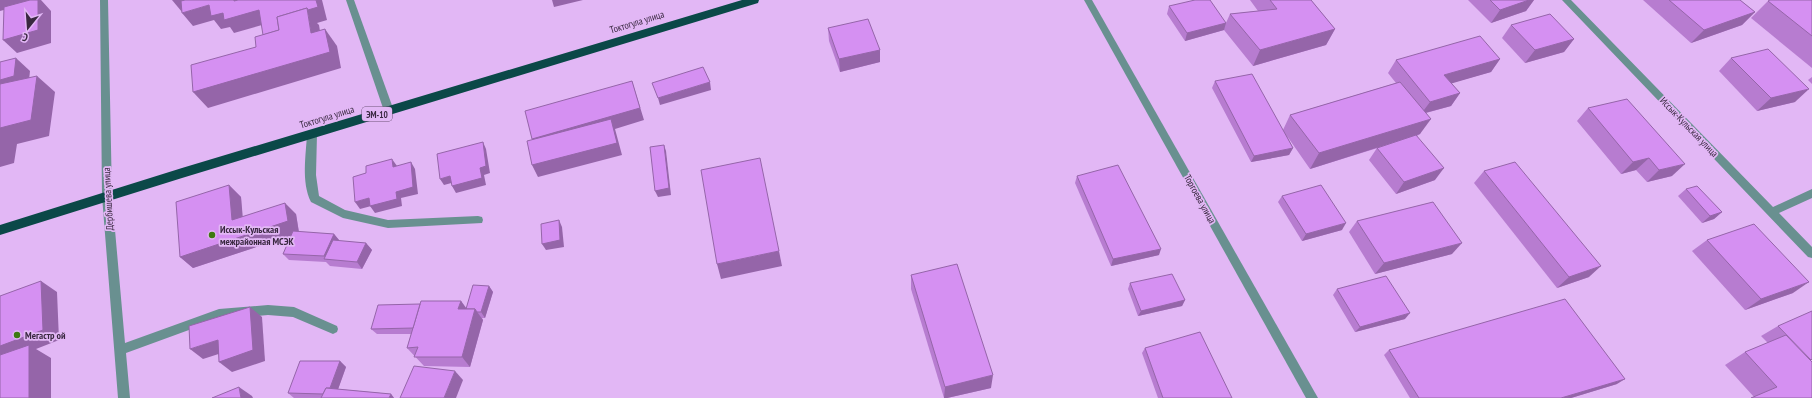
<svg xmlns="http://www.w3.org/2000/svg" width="1812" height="398" font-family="'PT Sans Narrow',sans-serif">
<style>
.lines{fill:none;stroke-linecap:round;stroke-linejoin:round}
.minor{fill:#699090;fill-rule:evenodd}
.highway{fill:#0b4848;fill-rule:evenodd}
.wall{fill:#b77cd0}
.shaded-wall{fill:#9565a9}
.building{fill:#d590f2;stroke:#9565a9}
.poi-dot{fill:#3e7910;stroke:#e2b7f5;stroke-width:1.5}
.labels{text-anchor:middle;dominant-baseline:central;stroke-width:3.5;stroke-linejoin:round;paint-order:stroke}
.shield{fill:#e2b7f5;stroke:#6c5376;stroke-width:1}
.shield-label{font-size:9px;font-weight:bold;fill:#392840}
.street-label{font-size:10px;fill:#392840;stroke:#e2b7f5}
.poi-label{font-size:10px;font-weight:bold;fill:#392840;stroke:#e2b7f5;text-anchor:start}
</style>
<rect width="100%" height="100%" fill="#e2b7f5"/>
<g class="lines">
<g class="minor">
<polygon points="100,0 108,0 112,196 125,343 219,309 268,305 294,307 337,326 338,329 337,332 333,334 293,317 268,315 219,319 126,353 130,398 118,398 102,196"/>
<polygon points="346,0 354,0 394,111 392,114 386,114 384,111"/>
<polygon points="1084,0 1092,0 1318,398 1306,398"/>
<polygon points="1562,0 1571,0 1773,207 1812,189 1812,198 1779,213 1812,247 1812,258 1808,257"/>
<path d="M312,130l5,4 -1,41 3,21 26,14 43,10 90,-4 4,1 1,3 -1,3 -94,5 -45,-10 -32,-16c-10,-20 -5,-47 -4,-68z"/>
</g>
<polygon class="highway" points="742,0 759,0 758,3 182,178 0,235 0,225 182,168"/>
</g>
<g class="wall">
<polygon points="1250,0 1311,0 1335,29 1326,45 1253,66 1224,30 1185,41 1167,14 1169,6 1226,23 1230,14 1258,11"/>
<polygon points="1468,0 1534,0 1526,11 1491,23"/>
<polygon points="1643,0 1740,0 1755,12 1742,25 1691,43"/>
<polygon points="1812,0 1812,68 1751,18 1768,1"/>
<polygon points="1511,25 1574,39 1564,52 1525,63 1502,38"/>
<polygon points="828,28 880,50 880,62 840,72 829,41"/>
<polygon points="1731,58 1795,102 1757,111 1719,71"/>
<polygon points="1500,59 1491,72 1451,83 1460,93 1451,106 1426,113 1420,134 1417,136 1435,180 1396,194 1369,160 1377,148 1384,146 1310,169 1287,136 1293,148 1289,155 1251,162 1212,88 1215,81 1283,130 1290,115 1396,83 1388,73 1396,60"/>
<polygon points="1812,77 1812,84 1808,80"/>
<polygon points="1588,108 1672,176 1647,182 1636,170 1621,174 1577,121"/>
<polygon points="1484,171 1589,277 1557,288 1474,183"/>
<polygon points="1077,176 1159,255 1111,266 1075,183"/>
<polygon points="229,185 241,197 242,217 296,214 299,232 334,234 339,240 339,241 366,243 372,250 362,269 330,266 326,262 289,260 283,254 292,235 193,268 180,257"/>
<polygon points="1686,189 1722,212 1714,219 1702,223 1678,196"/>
<polygon points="1282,196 1342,230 1302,241 1278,202"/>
<polygon points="1357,221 1452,254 1375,274 1349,232"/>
<polygon points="1707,240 1793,293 1745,310 1692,251"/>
<polygon points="911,275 991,388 947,398 944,398 911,289"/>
<polygon points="1130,283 1185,300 1182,306 1138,316 1128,289"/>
<polygon points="489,286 493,292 485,318 482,318 483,320 470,367 424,366 407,348 411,334 377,334 371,329 420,304 461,301 466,308"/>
<polygon points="1337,289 1405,319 1355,332 1333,295"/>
<polygon points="1778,326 1812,362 1812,398 1754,397 1725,365 1745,352 1768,343 1761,336"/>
<polygon points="1145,348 1232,398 1158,398 1142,353"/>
<polygon points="1389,350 1617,384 1571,398 1410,398 1384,355"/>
<polygon points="340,361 346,367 338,389 391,394 394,398 294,398 288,393"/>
</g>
<g class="shaded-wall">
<polygon points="0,0 42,0 41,0 51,11 51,43 17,53 3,40 38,1 0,11"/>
<polygon points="172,0 218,0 182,12"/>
<polygon points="234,0 243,0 259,10 269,23 234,33 230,27 221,29 214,20 193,26 182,13 209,5 234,1"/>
<polygon points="316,0 322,0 327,20 317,23 319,25 323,50 311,33 307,8"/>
<polygon points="552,0 583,0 554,7"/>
<polygon points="1529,0 1534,0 1526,11 1491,23 1500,10"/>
<polygon points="1755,12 1742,25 1691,43 1704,30"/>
<polygon points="1226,23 1224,30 1185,41 1187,33"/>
<polygon points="325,29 337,46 341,68 208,108 193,92"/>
<polygon points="1335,29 1326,45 1253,66 1260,50"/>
<polygon points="1574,39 1564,52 1525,63 1535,50"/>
<polygon points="880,50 880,62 840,72 839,59"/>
<polygon points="16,58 30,71 28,89 0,96 0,80"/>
<polygon points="1500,59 1491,72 1436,88 1444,75"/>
<polygon points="37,76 55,92 49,136 17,144 14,163 0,167 0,128"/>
<polygon points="632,81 644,120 615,129 622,155 538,177 532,165 538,151 532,139"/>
<polygon points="710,82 711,90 660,105 658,98"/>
<polygon points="1809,89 1795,102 1757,111 1771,98"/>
<polygon points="1460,93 1451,106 1421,114 1430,102"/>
<polygon points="1431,119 1420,134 1310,169 1319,153"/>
<polygon points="483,142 486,149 490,173 484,175 486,185 456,193 452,186 480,168"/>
<polygon points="664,145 666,151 671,195 658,197 655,191"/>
<polygon points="1293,148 1289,155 1251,162 1254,156"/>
<polygon points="1649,158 1636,170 1621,174 1633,162"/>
<polygon points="392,159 397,166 393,167"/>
<polygon points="411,162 415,169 418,194 401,198 402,206 375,213 370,206 396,192"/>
<polygon points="1685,164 1672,176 1647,182 1659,170"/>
<polygon points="1444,168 1435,180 1396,194 1404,182"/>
<polygon points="450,176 455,182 444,185 440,179"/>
<polygon points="229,185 241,197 244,231 232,220"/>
<polygon points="369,198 375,205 360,209 355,202"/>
<polygon points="285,203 296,214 299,233 193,268 180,257"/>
<polygon points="1722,212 1714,219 1702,223 1710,216"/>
<polygon points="559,220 562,227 564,247 546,250 542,244"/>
<polygon points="1346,223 1342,230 1302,241 1306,234"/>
<polygon points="334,234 339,240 331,260 327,260 324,256"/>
<polygon points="366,243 372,250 362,269 357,262"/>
<polygon points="1462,243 1452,254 1375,274 1384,263"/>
<polygon points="1161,249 1159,255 1111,266 1113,259"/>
<polygon points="779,251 782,266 721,279 717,264"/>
<polygon points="1601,266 1589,277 1557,288 1569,277"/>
<polygon points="41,281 57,292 59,340 36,349 51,358 51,398 29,398 0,362 0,346"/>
<polygon points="1809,282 1793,293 1745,310 1761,299"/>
<polygon points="489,286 493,292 485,318 481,312"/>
<polygon points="1185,300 1182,306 1138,316 1141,311"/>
<polygon points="461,301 469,312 458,309"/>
<polygon points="250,307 262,317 265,361 232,372 219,362"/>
<polygon points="475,309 483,320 470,367 462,357"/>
<polygon points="1410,313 1405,319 1355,332 1360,327"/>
<polygon points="218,340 231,350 203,359 190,349"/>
<polygon points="340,361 346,367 335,398 328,394"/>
<polygon points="455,371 463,380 456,398 444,398"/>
<polygon points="993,375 991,388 947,398 944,398 945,387"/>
<polygon points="1625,379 1617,384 1571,398 1561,398"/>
<polygon points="239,387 252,396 253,398 241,398"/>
<polygon points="391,394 394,398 389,398"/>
</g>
<g class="building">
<polygon points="30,0 38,0 38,30 3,40 4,7"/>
<polygon points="185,0 234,0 234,1 238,0 316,0 318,7 308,10 307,8 277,17 279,30 263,35 259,10 224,20 223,13 211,16 209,5 182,13 181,1"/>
<polygon points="1195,0 1210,0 1226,23 1187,33 1169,6"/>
<polygon points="1270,0 1311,0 1335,29 1260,50 1230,14 1277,9"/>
<polygon points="1490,0 1529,0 1500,10"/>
<polygon points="1669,0 1740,0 1755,12 1704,30"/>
<polygon points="1770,0 1812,0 1812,36 1768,1"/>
<polygon points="307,8 311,33 325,29 330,52 193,92 191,65 256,47 255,37 279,30 277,17"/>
<polygon points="1550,14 1574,39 1535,50 1511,25"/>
<polygon points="868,19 880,50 839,59 828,28"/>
<polygon points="1480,36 1500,59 1444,75 1460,93 1430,102 1396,60"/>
<polygon points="1768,49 1809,89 1771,98 1731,58"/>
<polygon points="16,58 14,76 0,80 0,62"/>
<polygon points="703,67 710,82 658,98 652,83"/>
<polygon points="1252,74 1293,148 1254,156 1215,81"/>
<polygon points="37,76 31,120 0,128 0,84"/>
<polygon points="632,81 640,108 532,139 525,111"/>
<polygon points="1400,82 1431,119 1319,153 1290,115"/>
<polygon points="1627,99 1685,164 1659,170 1649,158 1633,162 1588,108"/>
<polygon points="611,119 617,143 532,165 527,141"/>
<polygon points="1416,135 1444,168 1404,182 1377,148"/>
<polygon points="483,142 486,166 480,168 482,178 452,186 450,176 440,179 437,154"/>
<polygon points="664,145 669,188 655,191 650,147"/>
<polygon points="760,158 779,251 717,264 701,170"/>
<polygon points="392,159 393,167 411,162 413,187 396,192 397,199 370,206 369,198 355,202 353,177 366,173 366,166"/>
<polygon points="1515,162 1601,266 1569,277 1484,171"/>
<polygon points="1118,165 1161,249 1113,259 1077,176"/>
<polygon points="229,185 232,220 285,203 288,221 180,257 176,202"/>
<polygon points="1321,185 1346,223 1306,234 1282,196"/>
<polygon points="1697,186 1722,212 1710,216 1686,189"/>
<polygon points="1433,202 1462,243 1384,263 1357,221"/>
<polygon points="559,220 560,240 542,244 541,224"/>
<polygon points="1754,224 1809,282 1761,299 1707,240"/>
<polygon points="293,231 334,234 324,256 283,254"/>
<polygon points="333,240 366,243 357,262 324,259"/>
<polygon points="957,264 993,375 945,387 911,275"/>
<polygon points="1172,274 1185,300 1141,311 1130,283"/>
<polygon points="1386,276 1410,313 1360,327 1337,289"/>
<polygon points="41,281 43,330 0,346 0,296"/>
<polygon points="473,285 489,286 481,312 477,312 475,309 466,309"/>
<polygon points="1565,299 1625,379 1561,398 1419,398 1389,350"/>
<polygon points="421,301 461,301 458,309 475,309 462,357 414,357 418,347 407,348"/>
<polygon points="420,304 413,328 371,329 378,305"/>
<polygon points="250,307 253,350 219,362 218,340 190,349 189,326"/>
<polygon points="1812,311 1812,359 1811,360 1778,326"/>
<polygon points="1200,332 1232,398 1163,398 1145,348"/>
<polygon points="1786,335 1812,362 1812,398 1751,398 1777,387 1745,352"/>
<polygon points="29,345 29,398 0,398 0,355"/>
<polygon points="300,361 340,361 330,388 326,388 323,394 288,393"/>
<polygon points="414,366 455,371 444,398 400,398"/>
<polygon points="239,387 241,398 212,398"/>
<polygon points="326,388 391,394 389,398 321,398"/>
</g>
<g class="poi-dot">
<circle cx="212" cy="235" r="4"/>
<circle cx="17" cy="335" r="4"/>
</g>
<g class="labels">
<rect class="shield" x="362" y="107" width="30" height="14" rx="3"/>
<g class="shield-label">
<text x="377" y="114">ЭМ-10</text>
</g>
<g class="street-label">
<text transform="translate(637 22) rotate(-17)">Токтогула улица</text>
<text transform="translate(327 117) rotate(-17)">Токтогула улица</text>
<text transform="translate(1689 127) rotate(46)">Иссык-Кульская улица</text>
<text transform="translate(108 199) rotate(-93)">Дербишева улица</text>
<text transform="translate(1200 199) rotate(61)">Торгоева улица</text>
</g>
<g class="poi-label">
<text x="220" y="229">Иссык-Кульская<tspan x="220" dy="12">межрайонная МСЭК</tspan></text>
<text x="25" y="335">Мегастр ой</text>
</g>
</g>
<g transform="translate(28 28) rotate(197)" stroke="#e2b7f5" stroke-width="3" paint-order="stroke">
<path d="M0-3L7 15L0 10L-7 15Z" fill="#392840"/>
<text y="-6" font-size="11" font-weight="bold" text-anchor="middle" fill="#392840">С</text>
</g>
</svg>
